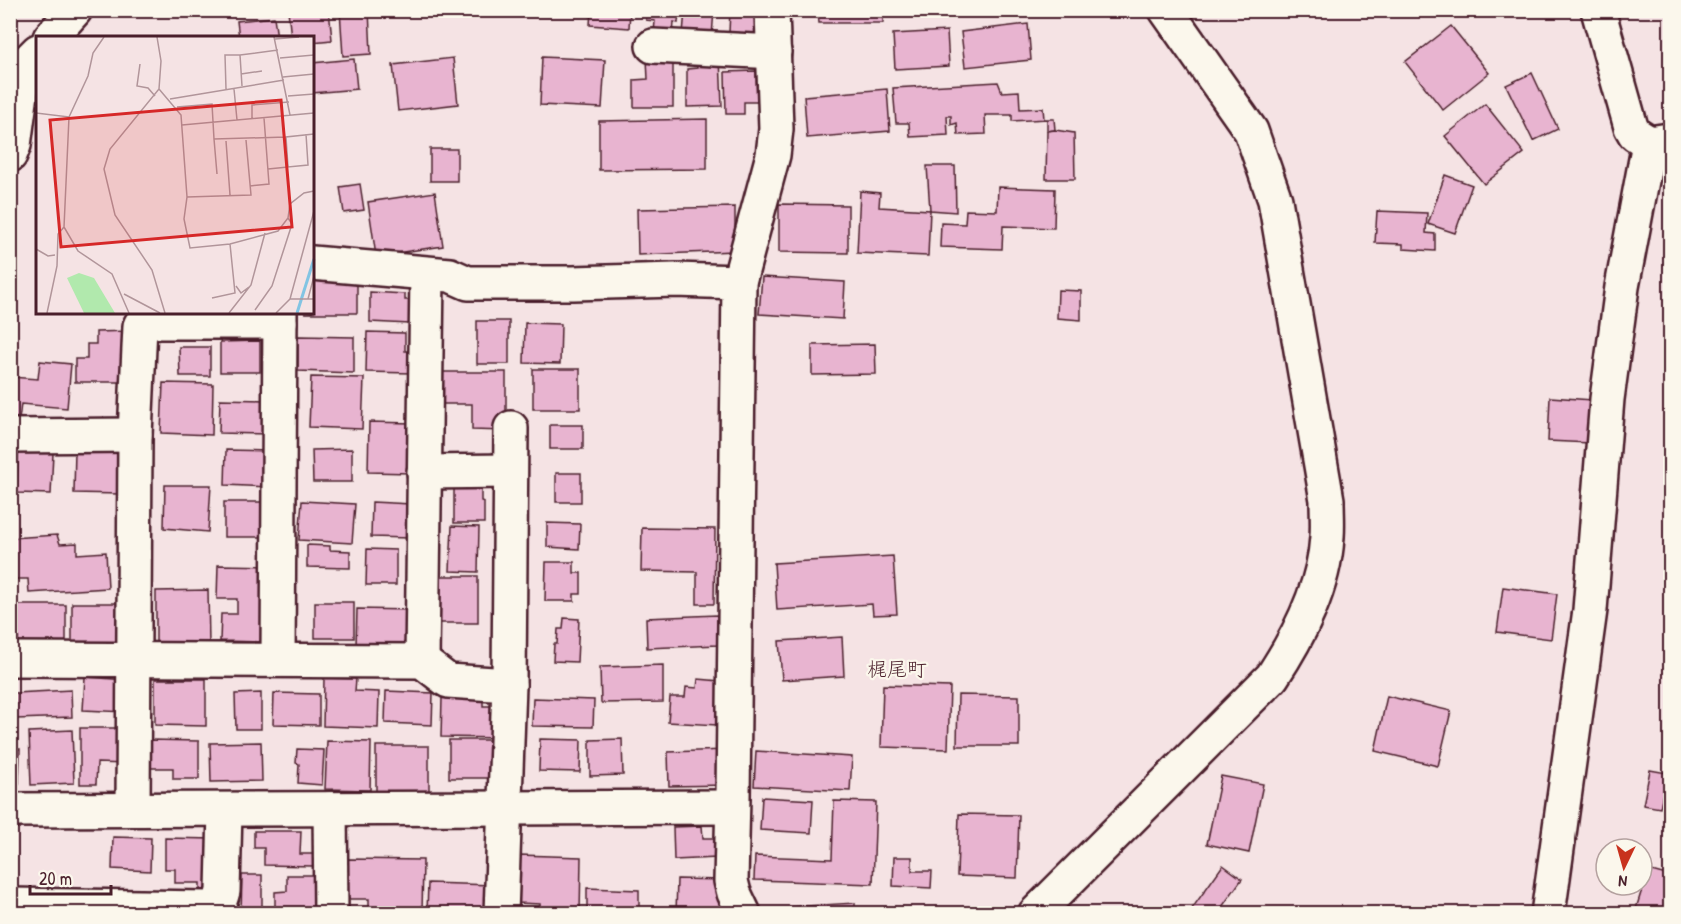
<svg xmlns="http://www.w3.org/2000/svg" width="1681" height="924" font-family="'Patrick Hand','Klee One',sans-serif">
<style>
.building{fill:#e8b4d0;stroke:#4a1f2b;stroke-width:1.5}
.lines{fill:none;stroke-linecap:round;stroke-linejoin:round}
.minor-casing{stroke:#4a1f2b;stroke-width:38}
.minor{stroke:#fbf7ec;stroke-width:33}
.labels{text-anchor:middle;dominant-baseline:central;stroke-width:4.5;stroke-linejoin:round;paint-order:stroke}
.quarter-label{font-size:20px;fill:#4a1f2b;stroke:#fbf7ec}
.inset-river{fill:none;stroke:#82c4e3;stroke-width:3}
.inset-road{fill:none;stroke:#b1959a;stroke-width:1.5}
.view{fill:#d62828;fill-opacity:0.15;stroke:#d62828;stroke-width:3}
.inset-edge{fill:none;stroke:#4a1f2b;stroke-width:3}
</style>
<rect width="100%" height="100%" fill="#f5e3e4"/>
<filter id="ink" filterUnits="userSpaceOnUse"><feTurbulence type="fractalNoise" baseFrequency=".0167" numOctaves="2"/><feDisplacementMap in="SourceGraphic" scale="12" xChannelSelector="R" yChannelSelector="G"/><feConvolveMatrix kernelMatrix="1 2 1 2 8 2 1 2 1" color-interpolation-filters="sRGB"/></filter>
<g filter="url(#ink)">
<g class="building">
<polygon points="288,10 329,10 332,40 312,42 312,38 291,38"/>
<polygon points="340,10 369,10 371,54 343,56"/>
<polygon points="591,10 630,10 629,28 590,25"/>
<polygon points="646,10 679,10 678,23 674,22 673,35 654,33 655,21 646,20"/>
<polygon points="685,10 714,10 712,36 683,34"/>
<polygon points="730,10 762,11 762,33 729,33"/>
<polygon points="818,10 883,10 883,23 819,23"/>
<polygon points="274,17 277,38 239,38 237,21"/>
<polygon points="1028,24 1031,60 965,67 961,32"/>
<polygon points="1451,26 1489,73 1443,110 1405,62"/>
<polygon points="947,31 949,66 895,69 893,34"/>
<polygon points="542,57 605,60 602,108 540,105"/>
<polygon points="453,58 458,104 398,111 393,65"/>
<polygon points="696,58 720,58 722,106 687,107 687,69 697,68"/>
<polygon points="354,59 357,89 312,93 312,63"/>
<polygon points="647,59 673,59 673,107 634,107 634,80 648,79"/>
<polygon points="756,71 757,102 744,102 744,114 726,114 725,72"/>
<polygon points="1532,73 1558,129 1533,141 1506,85"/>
<polygon points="998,82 1002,92 1019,91 1020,109 1043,108 1044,119 1054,119 1055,130 1047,131 1047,119 1012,121 1012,115 985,115 986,134 958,135 957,123 951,125 951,116 947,116 948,135 910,137 909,123 896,123 893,88"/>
<polygon points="887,89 890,131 807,138 804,96"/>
<polygon points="1485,104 1524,153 1484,184 1445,136"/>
<polygon points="707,119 707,169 599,170 599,121"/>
<polygon points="1055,130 1074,133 1075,179 1046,179 1047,131"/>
<rect x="430" y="149" width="27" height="32"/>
<polygon points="927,166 955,166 956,212 930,210"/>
<polygon points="1445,175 1472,185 1455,233 1428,224"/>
<polygon points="360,184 364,210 344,213 340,187"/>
<polygon points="998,187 1055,189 1054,228 1003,226 1002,249 940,247 941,223 965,224 966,210 997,211"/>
<polygon points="860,191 880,193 879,207 930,210 928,256 857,253"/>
<polygon points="435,192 443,246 376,256 368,202"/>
<polygon points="779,204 848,205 848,253 779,252"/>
<polygon points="735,207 735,251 638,255 637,209"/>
<polygon points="1377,211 1427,213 1426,233 1435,234 1435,251 1403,249 1403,244 1375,243"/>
<polygon points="312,277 357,277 357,313 305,313 312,312"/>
<polygon points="762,277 845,282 843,319 759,314"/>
<polygon points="1058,290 1081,291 1081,320 1057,318"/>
<polygon points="370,292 405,294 405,300 411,300 410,324 370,322"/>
<rect x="477" y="321" width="32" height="43"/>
<polygon points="525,323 561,324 560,364 524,363"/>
<polygon points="131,331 131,382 75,382 75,359 87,359 87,344 96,344 96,332"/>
<polygon points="367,332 405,333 405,351 413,351 412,373 366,372"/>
<polygon points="298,336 354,337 354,373 298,371"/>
<polygon points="260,341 260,372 220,372 220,342"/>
<polygon points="875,344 876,374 812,375 812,345"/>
<polygon points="179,347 210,347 210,376 180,376"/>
<polygon points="40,361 71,364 67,408 21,404 19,420 10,420 10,377 38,379"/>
<rect x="533" y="369" width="47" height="40"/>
<polygon points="440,372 506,372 506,431 472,430 472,404 439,404"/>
<polygon points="311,377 364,378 362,429 309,427"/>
<polygon points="163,383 213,384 212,435 161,433"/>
<polygon points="1550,397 1592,400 1590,443 1548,441"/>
<polygon points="220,399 268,400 266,434 219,433"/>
<polygon points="369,422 412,423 411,473 368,472"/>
<rect x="550" y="425" width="33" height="24"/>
<polygon points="352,449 352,482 313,482 312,450"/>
<polygon points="75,450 120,451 120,494 74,493"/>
<polygon points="226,450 271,451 270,487 225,485"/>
<polygon points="18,453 53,453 51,494 17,493"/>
<rect x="556" y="473" width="25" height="29"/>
<polygon points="454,482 481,483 481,501 484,502 484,523 454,523"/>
<polygon points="165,485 211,485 208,532 164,528"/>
<polygon points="302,501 355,504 352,543 299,540"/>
<rect x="224" y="502" width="47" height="35"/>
<polygon points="372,502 411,504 410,538 371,537"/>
<polygon points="547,523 580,524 579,549 547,547"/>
<polygon points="452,526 479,527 478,572 450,571"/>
<polygon points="642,528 715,529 714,604 697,604 697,572 641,571"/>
<polygon points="57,535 60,544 77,543 77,554 106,552 108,588 29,593 28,579 13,579 11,538"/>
<polygon points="307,545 330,546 330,550 350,551 350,568 307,567"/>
<polygon points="367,549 396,550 396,585 366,585"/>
<polygon points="893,556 897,614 873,615 872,604 777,610 774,563"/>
<polygon points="546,562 574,562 574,573 581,573 581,594 574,594 574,601 545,601"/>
<polygon points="218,565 272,566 269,642 220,641 221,614 237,614 237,599 217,599"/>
<polygon points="441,576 478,576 478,623 440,623"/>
<polygon points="1503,587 1557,594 1551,639 1497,632"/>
<polygon points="208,590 209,646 156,647 156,591"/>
<rect x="315" y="602" width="39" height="36"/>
<rect x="72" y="603" width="56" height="40"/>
<polygon points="18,605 66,605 66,644 18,645"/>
<polygon points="357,609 413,610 412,647 356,646"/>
<polygon points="717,615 718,645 647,648 646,618"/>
<polygon points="564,618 579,619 577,662 553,661 554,644 557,644 558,629 563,629"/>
<polygon points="842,637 844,676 782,680 779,641"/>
<polygon points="663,665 663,702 601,703 600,667"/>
<polygon points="85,677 128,680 126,712 83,710"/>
<polygon points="324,678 356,679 355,691 379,692 378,728 323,726"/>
<polygon points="155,679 206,679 206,726 155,725"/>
<polygon points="698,679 720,681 717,725 668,722 670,697 685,697 686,687 697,688"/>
<polygon points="883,685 950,687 948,749 881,747"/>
<polygon points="71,690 72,717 16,719 15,693"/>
<polygon points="386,691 433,693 432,725 385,723"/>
<polygon points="261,693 261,729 236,729 235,694"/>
<polygon points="274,693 319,694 319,725 273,724"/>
<polygon points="958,695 1019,696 1019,746 957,746"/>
<polygon points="1387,696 1451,711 1438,766 1375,751"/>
<polygon points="442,698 483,699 483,706 492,706 504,738 441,737"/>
<polygon points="533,698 594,700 593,727 532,726"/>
<polygon points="80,728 128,728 127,764 97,763 96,784 80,784"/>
<polygon points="72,730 74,783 31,785 29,732"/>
<polygon points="540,739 581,740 580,772 539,771"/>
<polygon points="622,739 623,775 590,776 590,740"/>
<polygon points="151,740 199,741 199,779 173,779 173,768 151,768"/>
<polygon points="449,740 491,740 490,778 449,778"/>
<polygon points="327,741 371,742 370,790 325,789"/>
<polygon points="261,742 262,781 211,782 210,743"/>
<polygon points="376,746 429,746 429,792 376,791"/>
<polygon points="10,748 20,749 19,784 10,783"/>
<polygon points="297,749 324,750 322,785 298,783 299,764 296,763"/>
<polygon points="727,750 728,785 669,786 668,752"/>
<polygon points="756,751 852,757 850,791 754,786"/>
<polygon points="1650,770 1667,773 1660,808 1643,805"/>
<polygon points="1221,776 1263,784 1249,853 1207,844"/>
<polygon points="762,797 813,800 811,833 760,830"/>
<polygon points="834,801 876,802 873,884 754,880 755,856 832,859"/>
<polygon points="959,814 1019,815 1017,878 957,876"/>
<polygon points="702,826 703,838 717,838 717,858 674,860 673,827"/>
<polygon points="254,831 301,831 300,854 314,854 313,866 264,865 264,848 254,848"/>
<polygon points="113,837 151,838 150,871 112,869"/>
<polygon points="165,838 214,839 213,891 200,891 200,883 175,883 175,869 165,869"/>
<polygon points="519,855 581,857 580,914 540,914 540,904 518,903"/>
<polygon points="894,857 912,857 912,871 932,871 931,888 893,886"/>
<polygon points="348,859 423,860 422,914 369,913 369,899 347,899"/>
<polygon points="1223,865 1242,879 1217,914 1196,914 1191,910"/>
<polygon points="1648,870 1670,876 1670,914 1635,912"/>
<polygon points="242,875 262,875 262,914 241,914"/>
<polygon points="287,875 321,875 322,910 275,911 275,892 287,891"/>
<polygon points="677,879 722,880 721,914 676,914"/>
<polygon points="428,883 493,885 493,914 427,914"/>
<polygon points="587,888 639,890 639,914 587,914"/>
<polygon points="855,903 855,913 897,911 897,914 790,914 790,907"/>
</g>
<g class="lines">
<defs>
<g id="minor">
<polyline points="1598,10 1631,127 1635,134 1649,143 1669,140"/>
<polyline points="50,38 75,10"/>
<polyline points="653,46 774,52"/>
<polyline points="10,155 14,145 25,64 38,51"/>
<polyline points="312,263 450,275 468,283 573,283 675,280 739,282"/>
<polyline points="10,436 135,435"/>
<polyline points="424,472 510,471"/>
<polyline points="10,659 422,661 448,681 509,685 501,914"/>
<polyline points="278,660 280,312"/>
<polyline points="422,661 427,274"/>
<polyline points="509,685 511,428"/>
<polyline points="133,809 135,435 140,326 141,324 150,322 280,322"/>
<polyline points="330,809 331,914"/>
<polyline points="10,810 732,807"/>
<path d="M10,905l196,3c13,-1 14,-5 17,-17l2,-81"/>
<polyline points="744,914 734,893 731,881 733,797 739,282 773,155 776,129 772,10"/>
<path d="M1035,914l237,-237c27,-41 52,-89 55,-140 1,-12 0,-24 0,-37l-52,-300 -24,-69 -85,-121"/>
<polyline points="1548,914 1590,610 1607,399 1622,287 1649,143"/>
</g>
</defs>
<use href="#minor" class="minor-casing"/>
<use href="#minor" class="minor"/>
</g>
</g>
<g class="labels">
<g class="quarter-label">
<text x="897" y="668">梶尾町</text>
</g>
</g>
<g transform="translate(36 36)">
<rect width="278" height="278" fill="#f5e3e4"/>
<path d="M43,237l15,5 21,35h-31l-17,-35z" fill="#b1e9ad"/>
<path class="inset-river" d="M261,277l17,-54"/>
<path class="inset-road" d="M121,1l4,24 -2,28 -49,60 -6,20 11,46 37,55 13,43M238,1l16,78M239,3l24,-2M204,19l38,-5M244,22l34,-3M104,28l-3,22 11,2 7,8M205,38l21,-3M247,41l31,-3M123,53l22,26 6,82 -3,22 6,29 40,-4 48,-13 10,-13 2,-14 14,-11 10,-2M190,53l-1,-34h15l2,31M198,53l3,31M252,60l26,-2M134,63l114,-19M141,71l35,-3 2,35 72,-2M0,77l33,4 19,-41 5,-23 11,-16M33,81l-5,110 14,24 34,23 17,39M216,83v-14l37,-3M146,89l132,-12M270,98l2,31 -20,2 -2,-30 28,-3M178,103l3,35M190,105l4,54M232,133l20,-2M214,150l19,-2 -5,-66M151,161l64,-2 -5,-55M0,213l12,7 7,-1M200,250l5,7 8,-6M88,258l36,19M176,262l23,-5 -5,-49M254,263l24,-88M272,263l6,-23M219,274l17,-24 20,-62 -4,-6M11,277l10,-47 1,-32 6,-7M193,277l22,-28 14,-52M240,277l14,-14h24"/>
<path class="view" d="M245,64l11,127 -231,20 -11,-127z"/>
<rect width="278" height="278" class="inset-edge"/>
</g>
<rect width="1681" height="924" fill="none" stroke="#fbf7ec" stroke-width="36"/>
<rect x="18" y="18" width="1645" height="888" fill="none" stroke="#4a1f2b" stroke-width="2" filter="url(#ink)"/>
<g transform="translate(1624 867) rotate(185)"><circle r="28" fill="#fbf7ec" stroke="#b4a19f" stroke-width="1.5"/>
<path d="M0-4.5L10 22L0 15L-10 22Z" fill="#c8321e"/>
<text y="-9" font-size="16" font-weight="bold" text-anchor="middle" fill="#4a1f2b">N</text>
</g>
<path d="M30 885v9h81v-9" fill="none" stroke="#4a1f2b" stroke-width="3"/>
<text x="39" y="885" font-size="18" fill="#4a1f2b" stroke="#fbf7ec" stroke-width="4.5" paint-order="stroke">20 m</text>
</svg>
